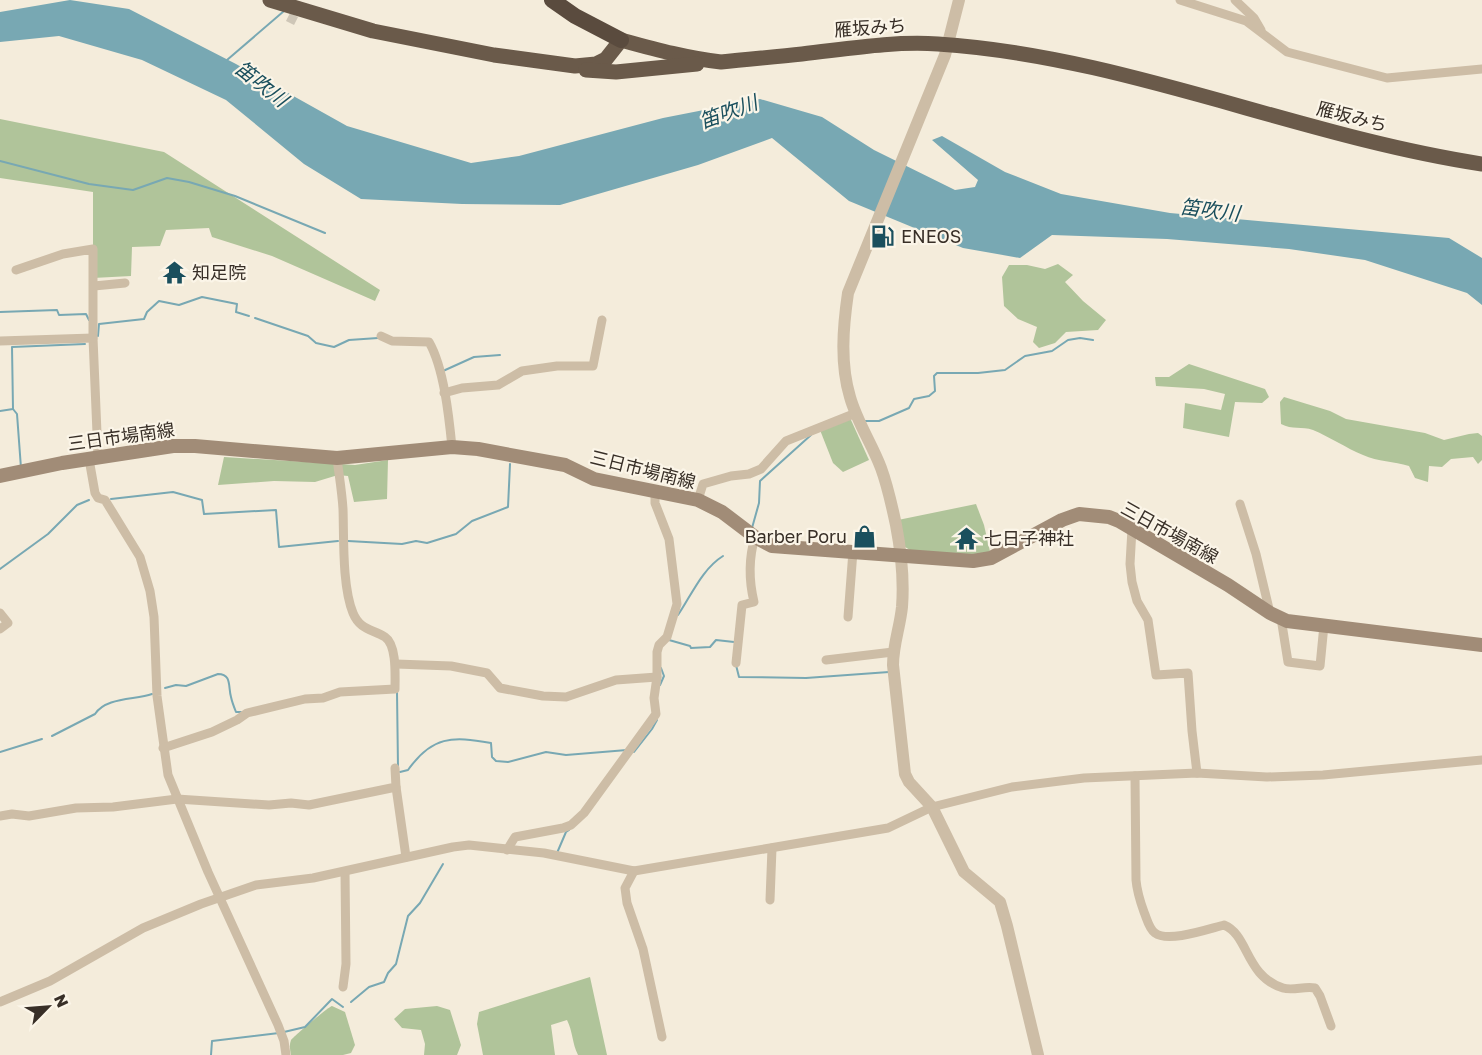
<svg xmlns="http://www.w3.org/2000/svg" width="1482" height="1055" font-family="'Golos Text','Noto Sans JP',sans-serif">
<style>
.green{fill:#b0c49a}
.water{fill:#78a8b3}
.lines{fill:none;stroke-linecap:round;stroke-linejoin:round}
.stream{stroke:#78a8b3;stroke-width:2}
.minor-tunnel{stroke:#cec6b7;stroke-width:9;stroke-dasharray:9 4.5;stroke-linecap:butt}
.minor{stroke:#cdbda6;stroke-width:9}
.tertiary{stroke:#cdbda6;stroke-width:12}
.secondary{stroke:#a18c77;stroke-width:14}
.trunk{stroke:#6a5a4a;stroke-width:15}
.motorway{stroke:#5a4b3e;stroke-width:16}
.labels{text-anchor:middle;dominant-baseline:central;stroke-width:4.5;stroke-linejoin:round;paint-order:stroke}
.street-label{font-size:18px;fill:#382f27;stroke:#fbf5e8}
.poi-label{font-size:18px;fill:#382f27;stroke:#fbf5e8;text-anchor:start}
.water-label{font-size:20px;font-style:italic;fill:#1a4f5d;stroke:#fbf5e8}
</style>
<rect width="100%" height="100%" fill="#f4ecdb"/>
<g class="green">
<polygon points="0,119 164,152 380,290 375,301 272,256 212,237 209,228 166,230 160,246 132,247 131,276 93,278 93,192 0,178"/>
<polygon points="1058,264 1073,275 1065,282 1083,301 1106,320 1098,330 1066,332 1055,343 1039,348 1033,342 1037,327 1018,319 1004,306 1002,277 1009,265 1027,265 1045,269"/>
<polygon points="1189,364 1265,389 1269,397 1262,403 1235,402 1229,437 1183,428 1185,403 1221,410 1225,394 1204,389 1156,386 1155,377 1169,377"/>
<path d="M1284,397l46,14 16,8 79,14 19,7 25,-6 9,-1 4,3v24l-4,4 -5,-7 -22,2 -9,8 -13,-1 -1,16 -13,-4 -6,-12c-15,-5 -31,-4 -46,-11 -17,-7 -33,-18 -50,-25 -11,-4 -21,0 -32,-6l-1,-22z"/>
<polygon points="846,419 851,420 869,460 843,472 833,463 820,430"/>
<polygon points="224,457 355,465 388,460 387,499 354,502 348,476 338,475 315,482 274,481 218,485"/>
<polygon points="976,504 984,525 991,556 913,552 902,545 898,520"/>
<path d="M590,977l17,78h-29c-6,-12 -5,-23 -11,-35l-16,5 4,30h-72l-6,-31 2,-12z"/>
<path d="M332,1006l13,6 10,33 -4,8 -8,2h-52c-1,-5 -2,-10 0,-15 2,-3 37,-33 41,-34z"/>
<polygon points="437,1006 450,1010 461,1045 457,1055 424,1055 425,1044 421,1030 402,1028 394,1019 405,1009"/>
</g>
<polygon class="water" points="70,0 129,9 236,64 347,126 471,163 519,156 663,118 760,99 822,117 874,150 955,190 975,187 978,180 932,140 942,136 1005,172 1061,194 1170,213 1449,238 1482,258 1482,305 1467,293 1365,260 1289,249 1167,239 1052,235 1020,258 963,248 849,201 772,138 698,165 560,205 462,204 361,199 304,164 226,100 142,60 59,36 0,42 0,12"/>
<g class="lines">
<g class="stream">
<polyline points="227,60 284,11"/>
<polyline points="0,161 89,184 133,190 167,178 189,182 235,196 325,233"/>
<polyline points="0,312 57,310 59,315 86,314 89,320"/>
<polyline points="255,318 308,336 316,343 334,347 349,340 378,338"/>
<polyline points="98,336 99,324 144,319 147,312 159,301 179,305 202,297 237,304 236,312 249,316"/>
<polyline points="443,371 474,357 500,355"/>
<polyline points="13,409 17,414 21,468"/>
<polyline points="0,411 13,409 12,347 85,344"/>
<polyline points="865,421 879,421 909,408 914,399 929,396 935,391 934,376 937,373 978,373 1005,370 1025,356 1052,351 1068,340 1080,338 1093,340"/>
<polyline points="111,499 173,492 202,500 204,514 276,510 279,547 338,541"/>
<polyline points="752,528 759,503 760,481 811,435"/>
<polyline points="348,541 402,544 416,541 427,543 456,534 472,521 508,507 510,464"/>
<polyline points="0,569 48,534 77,505 89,500"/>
<path d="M678,615c13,-19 24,-46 45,-59"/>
<polyline points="669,640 690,646 691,648 710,647 716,640 734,642"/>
<polyline points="736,665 739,677 806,678 889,672"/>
<polyline points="660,685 664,676 661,668"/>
<path d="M165,688l11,-3 10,1 32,-12c14,0 10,13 13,23 1,5 3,10 5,15h5"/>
<polyline points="397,692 398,767"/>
<path d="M52,736l43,-22c11,-17 40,-14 57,-20"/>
<polyline points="0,752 42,739"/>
<polyline points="634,752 652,729 657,720"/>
<path d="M400,772l8,-2c24,-34 44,-34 83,-27l1,14 4,4 12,1 38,-10 20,3 61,-5"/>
<polyline points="557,853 566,832 569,830"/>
<polyline points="351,1002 369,987 384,982 388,973 396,964 408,916 420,903 443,864"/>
<polyline points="284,1032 305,1027 332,999 343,1007"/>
<polyline points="211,1055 212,1041 279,1033"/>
</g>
<polyline class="minor-tunnel" points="290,23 299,5"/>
<g class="minor">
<polyline points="1180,0 1246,21 1287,52 1387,78 1482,69"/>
<polyline points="1235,0 1254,18 1261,30"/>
<polyline points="16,270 63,254 93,249 93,338 98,457"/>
<polyline points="94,286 125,283"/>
<path d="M381,336l11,5 37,1c15,26 20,75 23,105"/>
<polyline points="0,341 93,338"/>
<polyline points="444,393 462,388 498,385 522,371 557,366 593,366 602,320"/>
<polyline points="89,459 95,493 98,498 105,500 140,557 150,591 154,617 157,696 168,775 208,872 278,1025 284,1041 286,1055"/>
<polyline points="698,500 703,484 731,476 749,474 761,469 786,441 856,413"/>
<polyline points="1240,504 1256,554 1270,613"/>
<polyline points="1132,529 1130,564 1132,582 1137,601 1148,620 1156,675 1188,673 1192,731 1197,773"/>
<polyline points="0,613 8,623 0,629"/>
<polyline points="848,617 853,551"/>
<polyline points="1281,618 1288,662 1320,666 1324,625"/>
<polyline points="826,660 893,652"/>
<path d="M736,663l6,-58 12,-3c-5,-21 -5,-45 1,-65"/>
<polyline points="396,664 451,666 487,673 500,688 543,696 566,697 616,680 657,677"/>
<path d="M163,748l49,-16 25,-12 10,-7 58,-14 18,-1 17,-6 55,-3c0,-13 2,-44 -10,-52 -13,-8 -25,-7 -32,-24 -11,-27 -9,-75 -10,-104 -1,-17 -4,-34 -6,-51"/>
<path d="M1135,776l1,104c1,12 4,21 8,32 3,7 5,17 11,21 13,10 53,-4 69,-8 25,10 21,51 59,63 10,3 21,-2 32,0l5,8 11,30"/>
<polyline points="396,787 406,857"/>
<polyline points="0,816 12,814 29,816 76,808 113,807 177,799 269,805 291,803 309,805 396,787 395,768"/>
<polyline points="507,850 515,837 563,828 571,825 584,813 656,714 654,698 657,677 657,652 659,645 667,637 677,604 669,539 655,503 655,492"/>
<polyline points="634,871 625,888 627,903 643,949 662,1037"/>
<polyline points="770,900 772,848"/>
<polyline points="343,987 346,964 345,872"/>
<polyline points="0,1002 50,981 143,928 201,904 256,885 313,878 453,847 469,845 544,853 634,871 888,828 932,807 1012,787 1084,778 1197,773 1267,777 1323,775 1482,760"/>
</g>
<path class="tertiary" d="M959,0l-14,55 -97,238c-5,34 -8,71 2,104 7,25 22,47 31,71 7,19 11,38 15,57 5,26 8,56 6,82 -2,20 -9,38 -9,58l12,109 4,8 23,25 32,65 36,30 7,24 31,129"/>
<polyline class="secondary" points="0,476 62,463 173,446 195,446 337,458 452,447 478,449 565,465 594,479 698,500 722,512 755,537 772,546 973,561 991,558 1062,520 1079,514 1109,517 1119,521 1228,585 1270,613 1287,621 1482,645"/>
<g class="trunk">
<path d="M270,0l103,31 121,24 81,11 21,-2 10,-5 15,-19c33,9 65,18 100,22 27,-3 54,-5 81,-8 45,-5 90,-13 136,-10 186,12 360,92 544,120"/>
<polyline points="586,70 616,72 697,64"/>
</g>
<polyline class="motorway" points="552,0 575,16 621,40"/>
</g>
<defs>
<symbol id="fuel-bare" viewBox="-9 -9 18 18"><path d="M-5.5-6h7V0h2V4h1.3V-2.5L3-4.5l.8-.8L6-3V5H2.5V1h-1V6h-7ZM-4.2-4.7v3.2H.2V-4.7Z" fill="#1a4f5d" stroke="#fbf5e8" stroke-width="2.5" paint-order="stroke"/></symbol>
<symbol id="temple-bare" viewBox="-9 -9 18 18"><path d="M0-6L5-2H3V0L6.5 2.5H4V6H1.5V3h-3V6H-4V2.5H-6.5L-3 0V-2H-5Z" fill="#1a4f5d" stroke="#fbf5e8" stroke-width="2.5" paint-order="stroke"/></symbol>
<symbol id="shop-bare" viewBox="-9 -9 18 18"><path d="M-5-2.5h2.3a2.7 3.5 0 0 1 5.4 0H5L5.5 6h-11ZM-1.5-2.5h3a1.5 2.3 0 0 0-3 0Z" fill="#1a4f5d" stroke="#fbf5e8" stroke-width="2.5" paint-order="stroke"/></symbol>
</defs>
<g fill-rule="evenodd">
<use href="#fuel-bare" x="866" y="220" width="33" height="33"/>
<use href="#temple-bare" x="158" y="256" width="33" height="33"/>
<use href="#shop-bare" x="848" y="520" width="33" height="33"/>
<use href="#temple-bare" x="950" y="522" width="33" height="33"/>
</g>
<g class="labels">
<g class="street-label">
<text transform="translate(870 27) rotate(-4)">雁坂みち</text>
<text transform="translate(1352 116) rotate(14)">雁坂みち</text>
<text transform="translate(121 436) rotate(-8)">三日市場南線</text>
<text transform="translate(643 469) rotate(14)">三日市場南線</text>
<text transform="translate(1170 532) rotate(29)">三日市場南線</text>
</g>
<g class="poi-label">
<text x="901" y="236">ENEOS</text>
<text x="192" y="272">知足院</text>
<text x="847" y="536" text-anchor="end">Barber Poru</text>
<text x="984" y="538">七日子神社</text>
</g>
<g class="water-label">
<text transform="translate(262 83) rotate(38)">笛吹川</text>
<text transform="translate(728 111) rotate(-20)">笛吹川</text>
<text transform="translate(1210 209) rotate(7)">笛吹川</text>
</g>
</g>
<g transform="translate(48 1007) rotate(65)" stroke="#fbf5e8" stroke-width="4.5" paint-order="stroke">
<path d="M0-4.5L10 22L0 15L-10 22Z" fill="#382f27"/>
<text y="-9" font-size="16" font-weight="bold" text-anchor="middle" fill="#382f27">N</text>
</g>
</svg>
